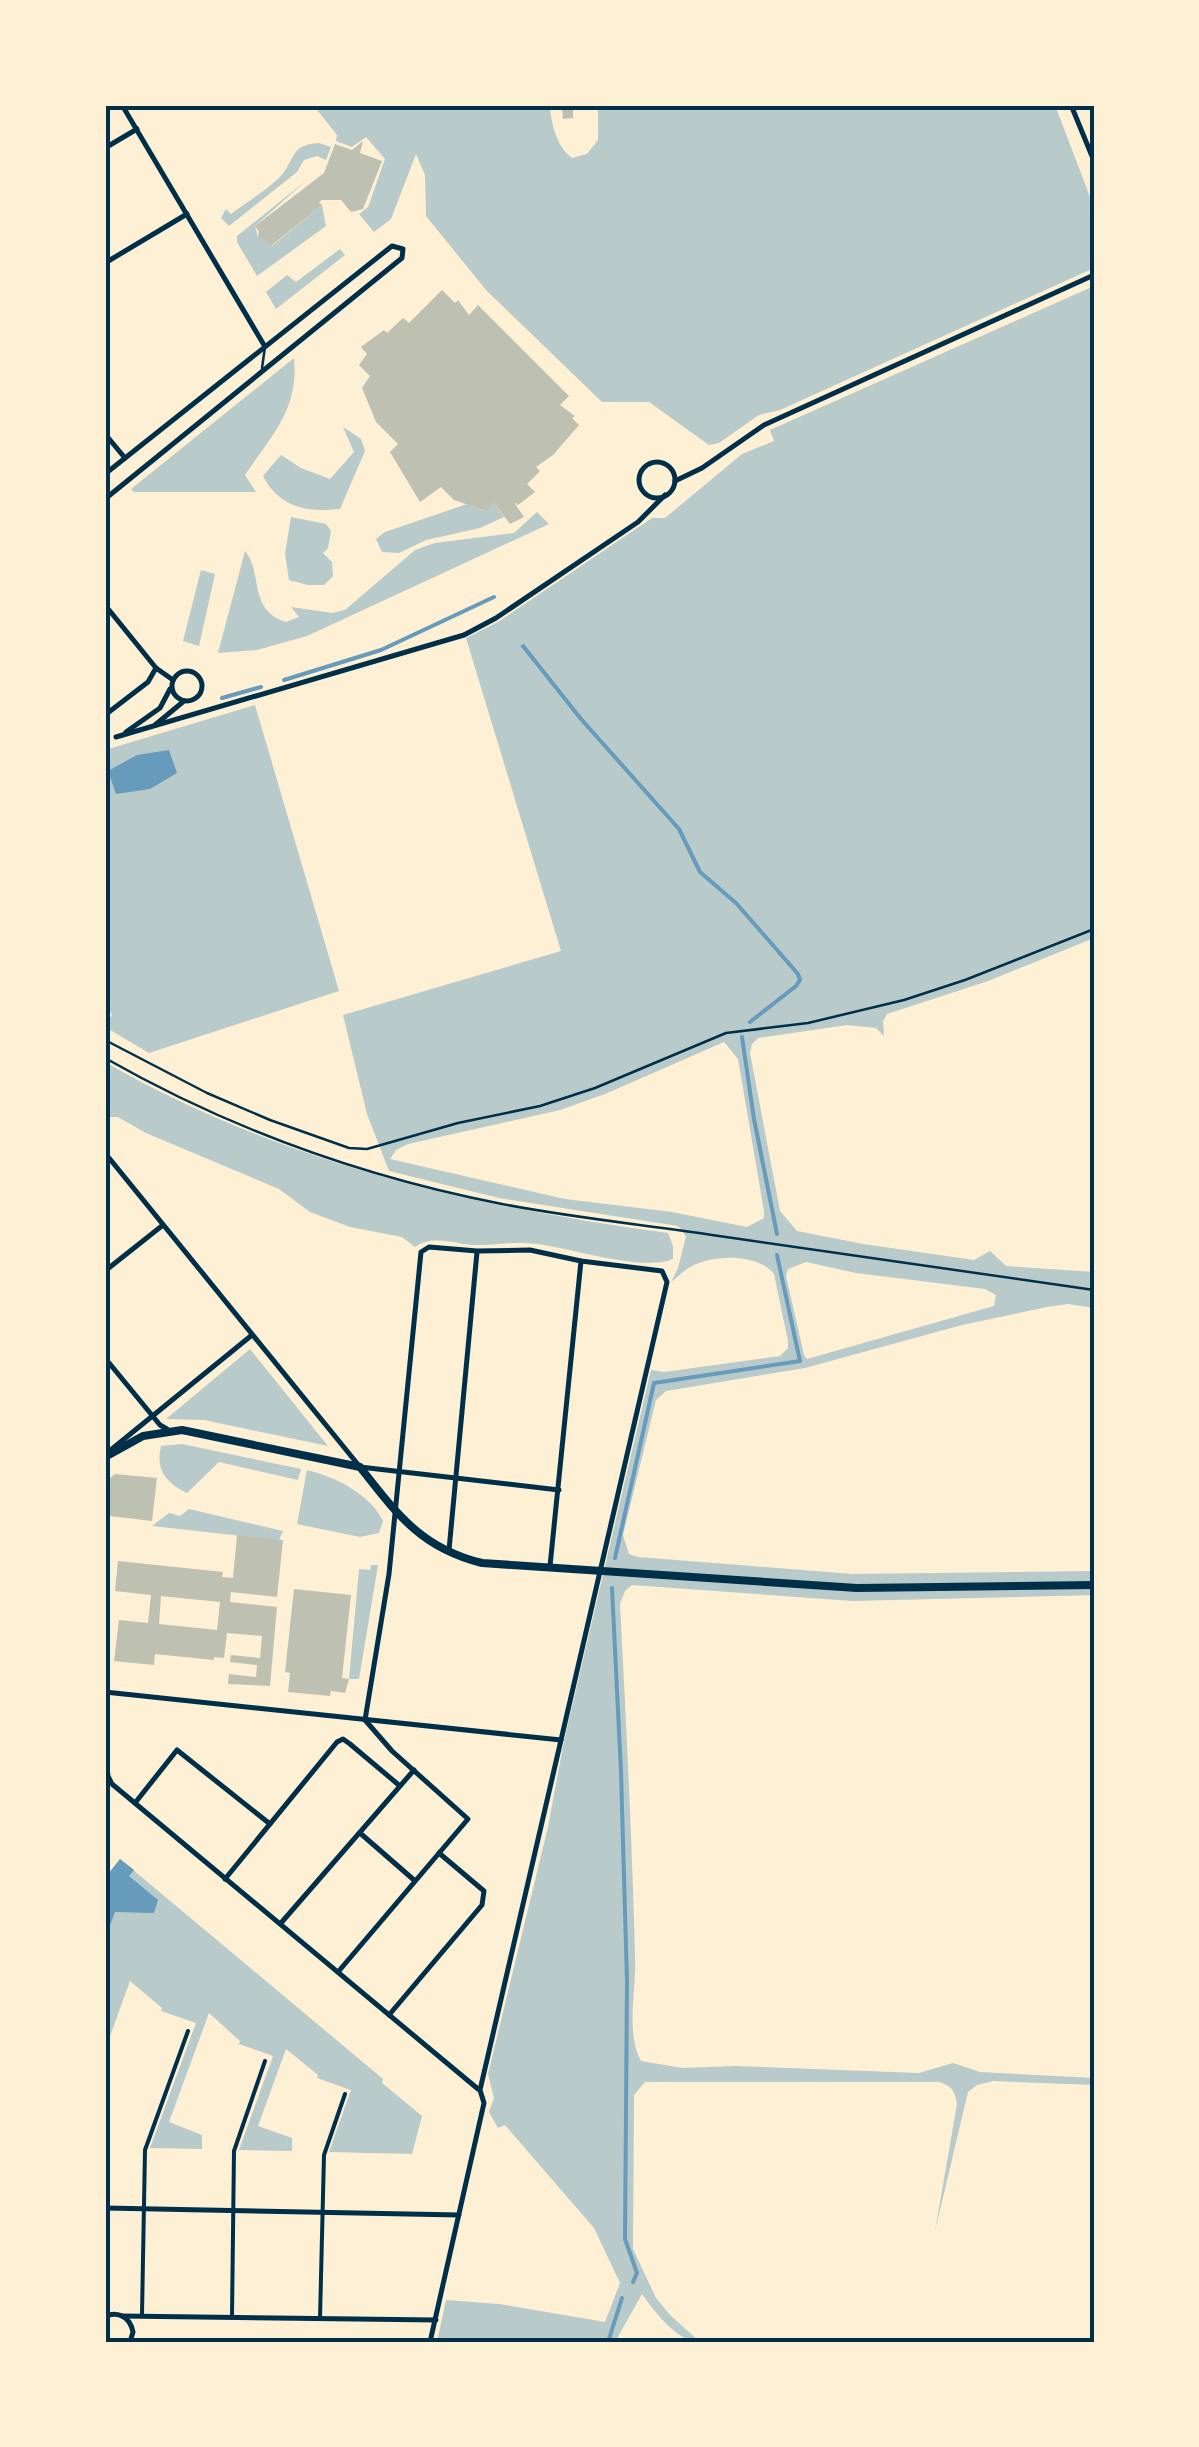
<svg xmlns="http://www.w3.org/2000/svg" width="1199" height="2447" font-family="'Varela Round',sans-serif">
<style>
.green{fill:#b9caca;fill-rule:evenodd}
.water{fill:#669bbc}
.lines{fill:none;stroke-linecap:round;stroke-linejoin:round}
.stream{stroke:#669bbc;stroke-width:4}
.building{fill:#bec0b2;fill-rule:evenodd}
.path{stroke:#003049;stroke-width:2.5}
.service{stroke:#003049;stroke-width:2.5}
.pedestrian{stroke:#003049;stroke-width:4}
.minor{stroke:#003049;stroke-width:5}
.tertiary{stroke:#003049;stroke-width:8}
.neatline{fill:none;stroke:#003049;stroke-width:4}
</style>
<rect width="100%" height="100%" fill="#fdf0d5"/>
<g class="green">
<path d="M550,105c1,19 7,42 22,53l15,-4 11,-14v-35h457l35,92 4,19v52l-314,142 -21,5 -40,28 -10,2 -60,-43h-47l-116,-112 -60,-74 -1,-41 -9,-21 -25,65 -17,13 -15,-18 9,-7 17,-48 -19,-22 -14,10 -16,-6 1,-6 -23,-29z"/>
<path d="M319,143l12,4 -5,13 -9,-4 -13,4 -7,12 -68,54 -8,-8 5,-9 5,5c13,-10 44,-29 53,-42 12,-17 8,-27 35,-29z"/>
<polygon points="307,180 255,226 258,237 272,246 322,205 326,226 257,276 237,242 237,236"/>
<polygon points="340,249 345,255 276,309 266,292 287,275 296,282"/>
<path d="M1094,286v652l-106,43 -101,33 -4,7 1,15 -8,-8 -29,-3 -89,13 -6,6 -2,9 30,158 17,20 66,13 111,16 16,-9 16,15 88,6v36l-26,-4 -21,3 -85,18 -157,43 -139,23 -10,9 -33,135 6,19 9,3 214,17 242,-3v24l-242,6 -220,-16 -7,6 -5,13c6,117 12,234 15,352 2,32 -10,76 6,105l41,7 53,-2 184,7 34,-10 27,9 114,6v7l-101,-4 -16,4 -9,7 -33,139 22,-127c-2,-13 -5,-18 -18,-22h-294l-11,13 -1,154 23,49 14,17 30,27c-23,0 -45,-30 -58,-48l-27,48h-178l9,-42 53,4 106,18 15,-39 -26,-55 -89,-103 -7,3 -9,-16 5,-14 -6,-24 60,-247 16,-86 87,-371 13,2 116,-16 8,-8v-7l-14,-67c-16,-21 -62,-20 -84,-7 -7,4 -13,11 -19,15l7,-14 8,-32 -8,-10 -179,-28 -110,-27 -22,-57 -24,-99 218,-64 -95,-313 32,-16 154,-104h13l77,-64 32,-13 -4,-11zM724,1042l14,17 26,152v7l-17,9 -75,-15 -107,-13 -175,-40 6,-9 12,-6 152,-34 45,-16zM806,1262l50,11 129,16 11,6 -2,11 -187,53 -3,-4 -18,-79 2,-7z"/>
<path d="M294,358c5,51 -22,77 -49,117l11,17h-122l-3,-3z"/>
<path d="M343,427l18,12 4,12 -25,58c-33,4 -61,-2 -77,-33l18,-21 20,13 29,11 24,-27z"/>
<polygon points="494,503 504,517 480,528 426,540 399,553 382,552 376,539 385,532 467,504 485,511"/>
<path d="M537,512l12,12 -242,112 -50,14 -39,3 27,-102c18,21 3,60 41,71l13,-5 -8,-10 41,6 13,-3 70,-60 20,-7 79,-10z"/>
<polygon points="291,517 326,524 331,531 328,548 323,553 332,562 333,576 324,585 308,585 289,580 285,554"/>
<polygon points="201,570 215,574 199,646 183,641"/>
<polygon points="255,705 339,991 149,1053 105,1027 105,1019 112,1016 105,996 105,750"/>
<path d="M105,1062c176,101 364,144 563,171l5,13v13c-31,13 -102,-11 -136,-15 -21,-3 -41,1 -62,1 -19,-1 -44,-11 -60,2l-13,-10 -52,-10 -40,-15 -31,-23 -133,-56 -28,-16h-10l-3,-4z"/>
<polygon points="250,1349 328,1446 204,1420 166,1419"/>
<path d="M182,1444l119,25 -3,11 -79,-18 -32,31c-20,-10 -32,-22 -26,-47z"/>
<path d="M307,1470c28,7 62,23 76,51l-4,12 -19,4 -63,-13z"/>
<polygon points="189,1509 283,1531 279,1540 152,1526 169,1513 180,1516"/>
<polygon points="371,1565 378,1565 359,1679 349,1679 359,1569 370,1570"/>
<polygon points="120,1859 383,2079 382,2083 422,2116 412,2154 329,2152 351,2090 317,2078 318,2075 286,2049 258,2126 292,2138 292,2151 239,2150 273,2056 239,2044 240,2041 209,2013 169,2122 202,2135 202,2149 150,2148 196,2023 161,2011 162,2008 130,1981 105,2050 105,1878"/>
</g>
<g class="water">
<polygon points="169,750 177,773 150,789 116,794 108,771 137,755"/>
<polygon points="120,1859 134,1870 129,1876 158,1900 154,1913 115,1912 105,1939 105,1878"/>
</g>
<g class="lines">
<g class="stream">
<polyline points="523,646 581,719 679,829 700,872 736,903 798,974 800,980 796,986 750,1022"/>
<polyline points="284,680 381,650 494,597"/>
<polyline points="222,698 261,687"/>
<polyline points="742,1037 754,1119 777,1234"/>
<polyline points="615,1558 654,1383 800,1361 777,1255"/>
<polyline points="612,1588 621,1772 627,1981 625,2239 637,2273 633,2282"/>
<polyline points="608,2342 622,2298"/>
</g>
</g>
<g class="building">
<polygon points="554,105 580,105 580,109 573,109 573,118 563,119 562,109 554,110"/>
<polygon points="363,141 360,153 382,161 363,209 351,212 341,200 322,200 319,202 322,205 271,246 258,237 259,232 255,226 324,173 335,144 352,150"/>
<polygon points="442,290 455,303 458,300 469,315 478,305 569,396 560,405 575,416 572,418 579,425 553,455 536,467 540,471 527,484 535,492 518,505 514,502 524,517 510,524 494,503 486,511 454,500 441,487 420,502 390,452 398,444 376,422 362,388 370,376 359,365 367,354 361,347 384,330 387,333 403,318 409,323"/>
<polygon points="115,1474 157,1478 152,1521 110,1516 105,1520 105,1482"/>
<path d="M237,1535l46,5 -6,57 -46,-5 -1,10 47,5 -7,79 -42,-2 1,-10 27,3 1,-12 -27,-3 1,-7 29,3 2,-22 -35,-3 -3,25 -10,-1v3l-59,-6 -1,11 -40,-4 5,-41 29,3 3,-28 -36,-4 3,-30 105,11 -1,5 11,1zM161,1596l59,6 -3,28 -58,-6z"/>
<polygon points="294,1589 351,1595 342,1678 349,1679 345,1693 331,1691 330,1696 288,1692 290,1673 285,1672"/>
</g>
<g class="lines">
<g class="path">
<polyline points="105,1040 207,1093 270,1120 349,1148 367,1149 458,1123 540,1106 595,1088 726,1033 808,1023 904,1000 965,980 1094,929"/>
<path d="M105,1058c123,70 258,119 397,146 72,14 145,21 217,32 125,18 250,36 375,54"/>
</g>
<polyline class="service" points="262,368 265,347"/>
<g class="pedestrian">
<polyline points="142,2314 145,2150 188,2031"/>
<polyline points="232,2316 234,2151 265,2061"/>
<polyline points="320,2318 324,2155 345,2094"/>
</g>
<g class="minor">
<polyline points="122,105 264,345"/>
<polyline points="1071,105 1094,161"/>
<polyline points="105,148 137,129"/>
<polyline points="105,263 187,214"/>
<polyline points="105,434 125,458"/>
<circle cx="657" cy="480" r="18"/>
<polyline points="105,474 392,246 403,249 402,258 105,499"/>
<polyline points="675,481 702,468 764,425 1094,275"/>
<polyline points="105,605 156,668 173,680"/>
<circle cx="187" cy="686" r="15"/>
<polyline points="105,715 148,682 156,668"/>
<polyline points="155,725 184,701"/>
<polyline points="126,732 160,708 170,689"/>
<polyline points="116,737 464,635 496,618 638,522 665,495"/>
<polyline points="105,1153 360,1467 559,1490"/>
<polyline points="105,1271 163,1225"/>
<polyline points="105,1358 160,1425 167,1429"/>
<polyline points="107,1453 252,1335"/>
<polyline points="449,1550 477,1252"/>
<polyline points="550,1566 581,1261"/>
<polyline points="105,1692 561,1740"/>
<polyline points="105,1750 108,1776 112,1784 478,2089"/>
<polyline points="135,1803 177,1750 270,1824"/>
<polyline points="360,1833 414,1880"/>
<polyline points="225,1879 337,1742 343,1739 350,1744 400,1786"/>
<polyline points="281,1923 414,1770"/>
<polyline points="338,1972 468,1819 392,1751 365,1720 389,1574 421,1252 429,1247 477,1251 530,1250 581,1261 662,1271 667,1282 480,2090 484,2103 430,2342"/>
<polyline points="389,2015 482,1905 484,1891 439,1853"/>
<polyline points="105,2208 459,2215"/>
<path d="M105,2316c14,-5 25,1 28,16l-3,10"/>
<polyline points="122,2316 436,2320"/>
</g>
<path class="tertiary" d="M105,1457l38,-21 39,-6 178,37c37,47 61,81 122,96l375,25 237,-3"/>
</g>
<rect width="1199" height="2447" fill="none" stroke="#fdf0d5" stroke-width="215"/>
<rect x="108" y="108" width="984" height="2232" class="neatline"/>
</svg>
